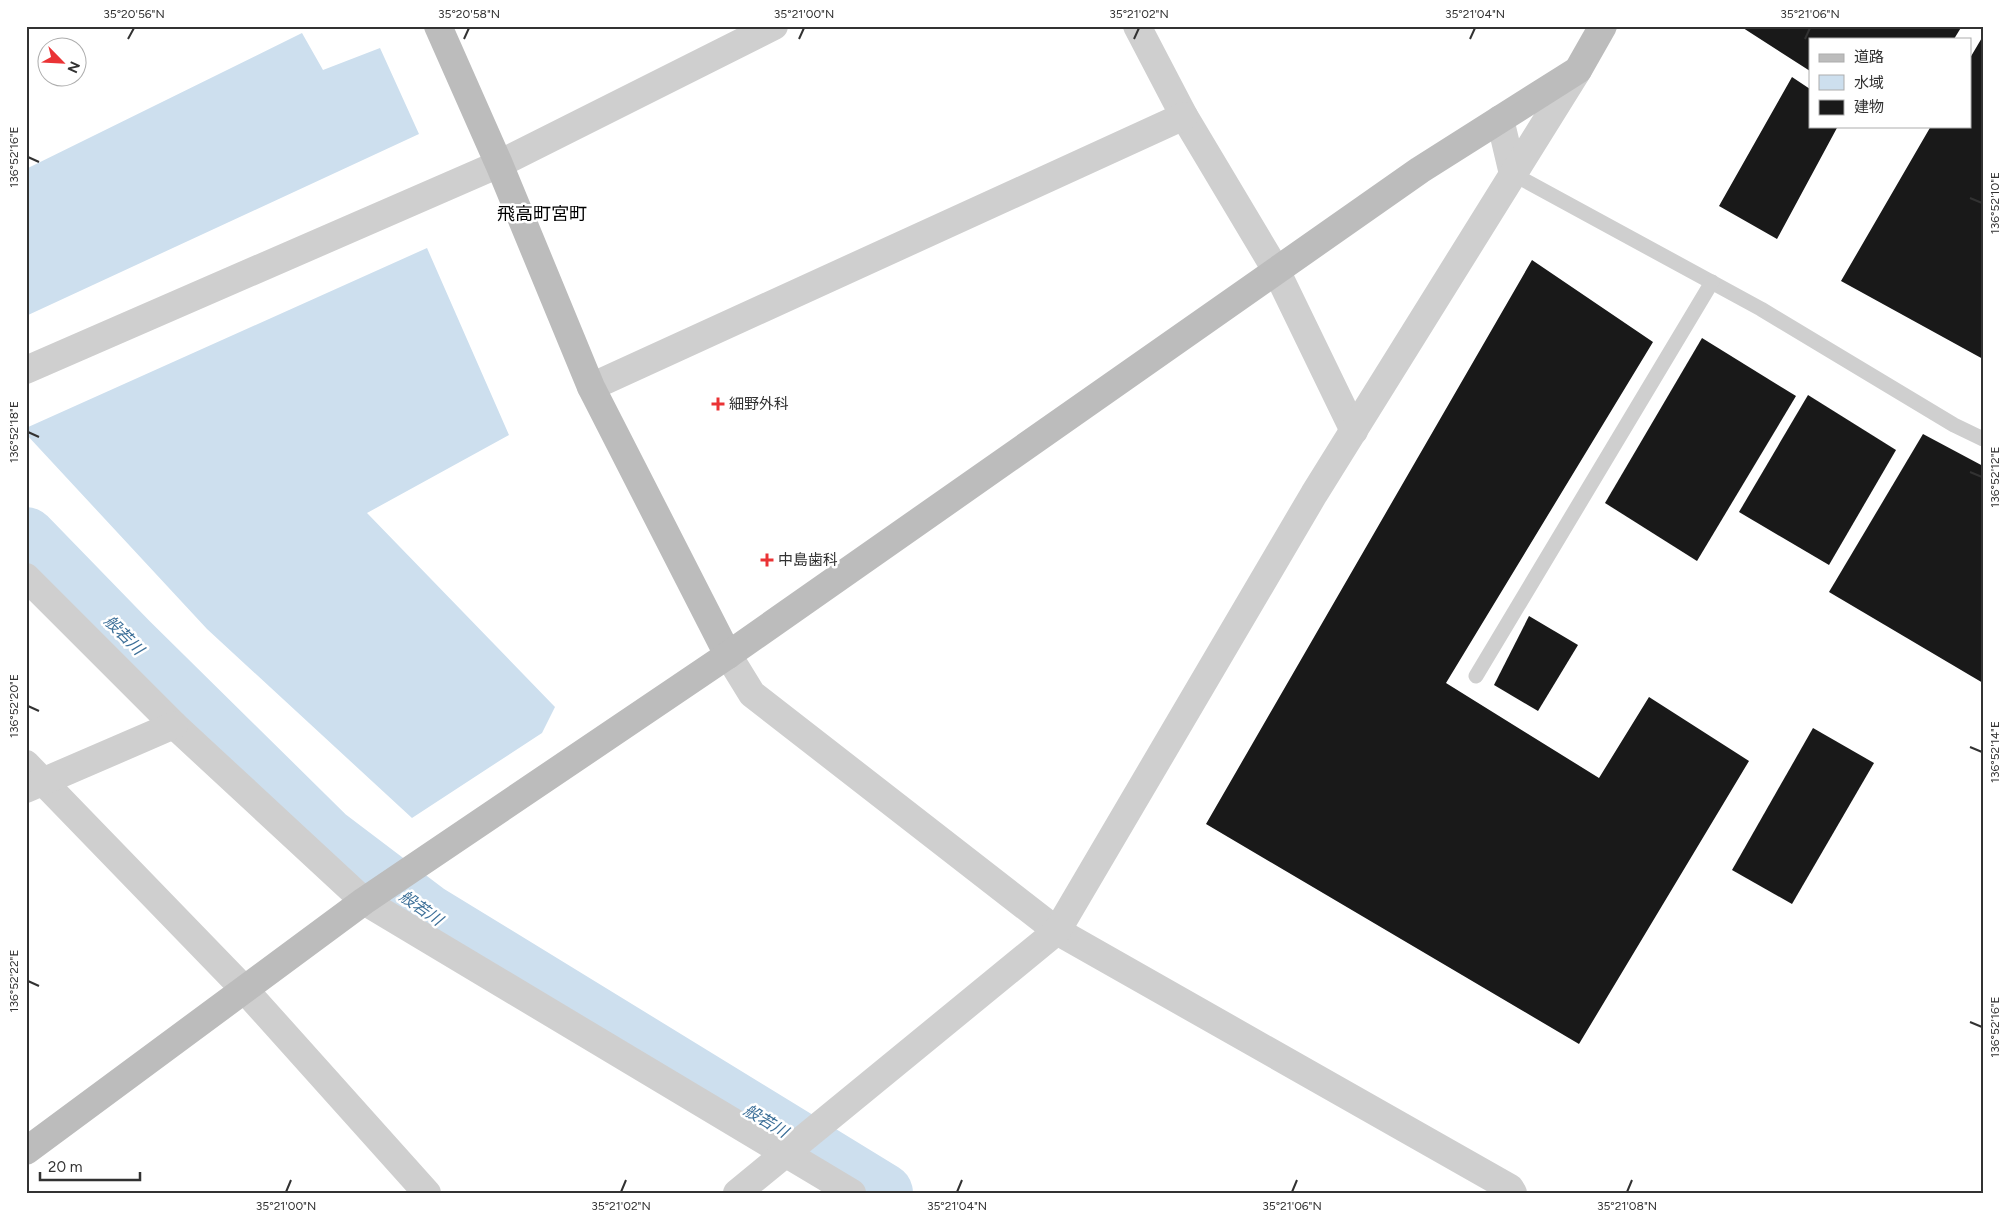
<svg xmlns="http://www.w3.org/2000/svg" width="2009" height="1219" font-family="Figtree,'Noto Sans JP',sans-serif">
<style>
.water{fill:#cddfee}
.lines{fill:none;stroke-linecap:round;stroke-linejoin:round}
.river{stroke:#cddfee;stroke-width:60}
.building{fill:#191919}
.lane{stroke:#cfcfcf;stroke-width:15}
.street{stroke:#cfcfcf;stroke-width:28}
.secondary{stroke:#bcbcbc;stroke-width:28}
.ticks{fill:none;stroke:#323232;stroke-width:2}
.poi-dot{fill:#ea3335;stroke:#fff;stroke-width:2}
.labels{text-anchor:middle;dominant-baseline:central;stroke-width:5;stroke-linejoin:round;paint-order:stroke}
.poi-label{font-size:15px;fill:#323232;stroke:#fff;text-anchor:start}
.water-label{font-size:16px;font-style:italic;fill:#3c6f98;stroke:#fff}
.quarter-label{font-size:18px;fill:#000;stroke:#fff}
.neatline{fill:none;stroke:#323232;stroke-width:2}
.ticks-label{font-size:12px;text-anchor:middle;fill:#323232}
</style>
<rect width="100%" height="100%" fill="#fff"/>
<g class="water">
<polygon points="302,33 323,70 380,48 419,134 26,316 26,169"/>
<polygon points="427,248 509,435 367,513 555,707 542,733 412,818 207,629 26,434 26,428"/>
</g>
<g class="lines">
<polyline class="river" points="26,537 128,642 327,838 426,913 883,1193"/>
</g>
<g class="building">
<polygon points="1740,26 1962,26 1954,39 1810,39 1810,71"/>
<polygon points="1983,36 1983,359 1841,281 1931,126 1970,126 1970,58"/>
<polygon points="1792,77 1810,89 1810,126 1838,126 1777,239 1719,206"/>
<polygon points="1532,260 1653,342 1446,683 1599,778 1649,697 1749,761 1579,1044 1206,824"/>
<polygon points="1702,338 1796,396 1697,561 1605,503"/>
<polygon points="1808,395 1896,450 1829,565 1739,512"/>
<polygon points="1923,434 1983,466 1983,683 1829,592"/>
<polygon points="1529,616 1578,645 1538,711 1494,685"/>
<polygon points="1813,728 1874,763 1792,904 1732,870"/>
</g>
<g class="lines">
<g class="lane">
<polyline points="1513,174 1761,309 1954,425 1983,439"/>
<polyline points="1476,676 1712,282"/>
</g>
<g class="street">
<polyline points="1137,26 1184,116 1276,270 1354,431"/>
<polyline points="1500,119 1513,174"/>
<polyline points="26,370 499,164 774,26"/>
<polyline points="591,387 1184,116"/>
<polyline points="26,577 174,725 364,901 852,1193"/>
<polyline points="728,655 752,694 1057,931 1510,1188 1513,1193"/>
<polyline points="26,764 244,989 427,1193"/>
<polyline points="26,789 174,725"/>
<polyline points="737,1193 1057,931 1314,494 1578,70"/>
</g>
<g class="secondary">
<polyline points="438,26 499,164 591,387 728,655"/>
<polyline points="26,1151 364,901 728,655 1420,170 1578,70 1603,26"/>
</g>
</g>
<path class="ticks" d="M128,39l6,-11M464,39l5,-11M799,39l5,-11M1134,39l5,-11M1470,39l5,-11M1805,39l5,-11M28,157l11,5M1970,198l12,5M28,432l11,5M1970,472l12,5M28,706l11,5M1970,747l12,5M28,981l11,5M1970,1022l12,5M286,1192l5,-12M621,1192l5,-12M957,1192l5,-12M1292,1192l5,-12M1627,1192l5,-12"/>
<g class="poi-dot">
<path d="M715.5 396.5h5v5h5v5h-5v5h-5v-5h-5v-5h5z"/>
<path d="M764.5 552.5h5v5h5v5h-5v5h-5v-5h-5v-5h5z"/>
</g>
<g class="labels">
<g class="poi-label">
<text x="729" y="404">細野外科</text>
<text x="778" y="560">中島歯科</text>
</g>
<g class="water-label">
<text transform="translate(124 635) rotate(45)">般若川</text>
<text transform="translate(421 908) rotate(35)">般若川</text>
<text transform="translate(766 1121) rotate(31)">般若川</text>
</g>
<g class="quarter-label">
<text x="542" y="214">飛高町宮町</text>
</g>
</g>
<rect width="2009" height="1219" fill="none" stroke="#ffffff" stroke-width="55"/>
<rect x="1809" y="38" width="162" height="90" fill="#ffffff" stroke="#adadad"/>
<rect x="1819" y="54" width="25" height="8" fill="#bcbcbc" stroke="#adadad"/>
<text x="1854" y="62" font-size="15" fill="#323232">道路</text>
<rect x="1819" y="75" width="25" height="15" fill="#cddfee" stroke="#adadad"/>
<text x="1854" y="88" font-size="15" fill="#323232">水域</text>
<rect x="1819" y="100" width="25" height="15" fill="#191919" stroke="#adadad"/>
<text x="1854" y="112" font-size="15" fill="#323232">建物</text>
<g transform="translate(62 62) rotate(114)"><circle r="24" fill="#ffffff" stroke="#adadad"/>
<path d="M0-4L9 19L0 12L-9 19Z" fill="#ea3335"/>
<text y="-8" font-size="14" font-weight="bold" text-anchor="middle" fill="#323232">N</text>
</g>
<path d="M40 1172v8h100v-8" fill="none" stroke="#323232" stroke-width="2.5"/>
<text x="48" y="1172" font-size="15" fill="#323232" stroke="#ffffff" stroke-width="4" paint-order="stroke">20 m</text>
<rect x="28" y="28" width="1954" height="1164" class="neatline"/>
<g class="ticks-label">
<text x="134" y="18">35°20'56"N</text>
<text x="469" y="18">35°20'58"N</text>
<text x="804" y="18">35°21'00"N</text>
<text x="1139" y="18">35°21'02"N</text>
<text x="1475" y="18">35°21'04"N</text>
<text x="1810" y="18">35°21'06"N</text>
<text transform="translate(14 157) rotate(-90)" y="4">136°52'16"E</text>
<text transform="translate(1995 203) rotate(-90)" y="4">136°52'10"E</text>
<text transform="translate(14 432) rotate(-90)" y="4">136°52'18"E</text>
<text transform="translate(1995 477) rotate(-90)" y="4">136°52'12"E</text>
<text transform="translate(14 706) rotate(-90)" y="4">136°52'20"E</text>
<text transform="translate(1995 752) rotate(-90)" y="4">136°52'14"E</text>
<text transform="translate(14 981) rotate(-90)" y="4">136°52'22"E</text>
<text transform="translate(1995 1027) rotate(-90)" y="4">136°52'16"E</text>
<text x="286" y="1210">35°21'00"N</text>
<text x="621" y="1210">35°21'02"N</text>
<text x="957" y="1210">35°21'04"N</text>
<text x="1292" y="1210">35°21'06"N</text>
<text x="1627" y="1210">35°21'08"N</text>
</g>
</svg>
